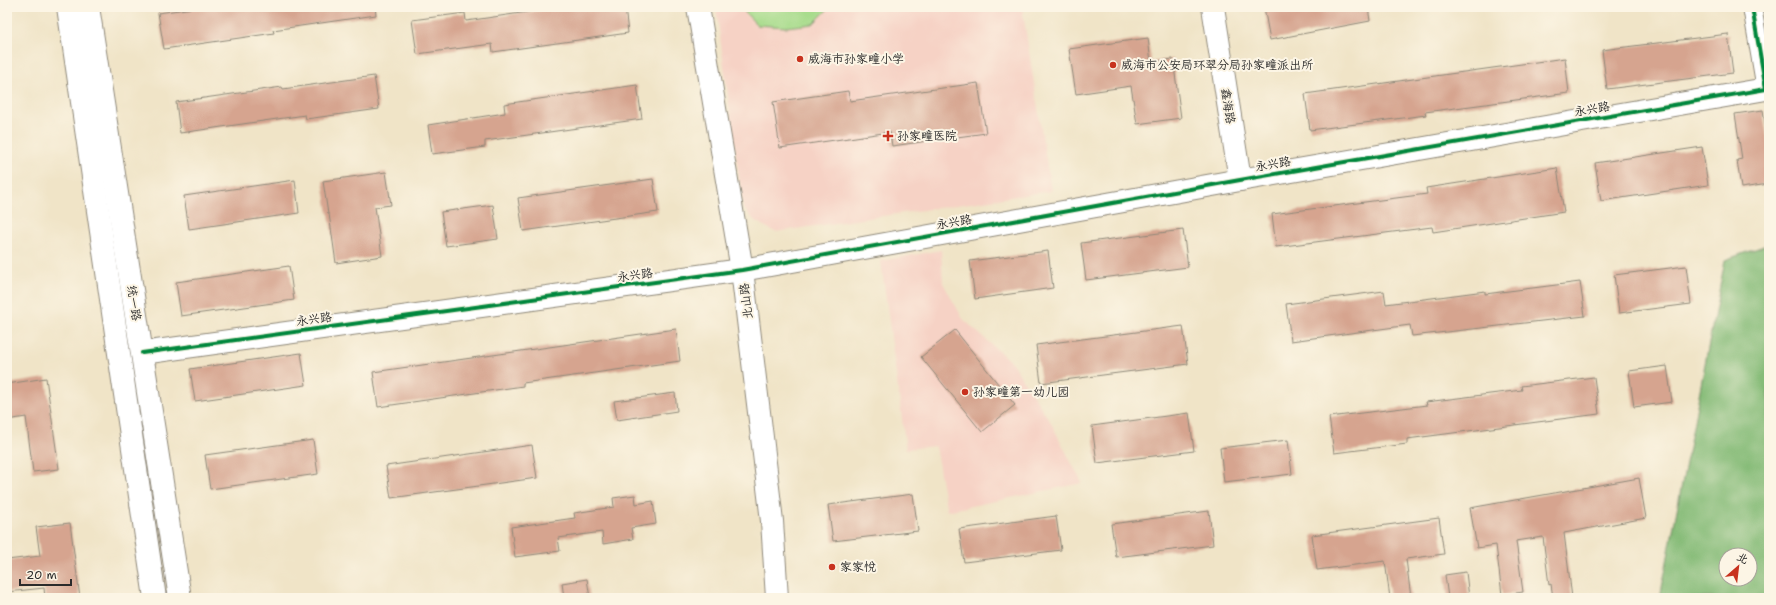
<svg xmlns="http://www.w3.org/2000/svg" width="1776" height="605" font-family="'Shantell Sans','LXGW WenKai TC',sans-serif">
<style>
.built{fill:#f6d2c5}
.green{fill:#a8dc8c;stroke:#6a845c}
.forest{fill:#86bc78;stroke:#587452;fill-rule:evenodd}
.building{fill:#d6a48f}
.lines{fill:none;stroke-linecap:round;stroke-linejoin:round}
.street-casing{stroke:#8e8879;stroke-width:20}
.secondary-casing{stroke:#8e8879;stroke-width:24}
.primary-casing{stroke:#8e8879;stroke-width:24}
.street{stroke:#fff;stroke-width:18}
.secondary{stroke:#fff;stroke-width:22}
.primary{stroke:#fff;stroke-width:22}
.cycleway-casing{stroke:#fcf5e5;stroke-width:6}
.cycleway{stroke:#00873e;stroke-width:4}
.poi-dot{fill:#c8321e;stroke:#fcf5e5;stroke-width:1.5}
.labels{text-anchor:middle;dominant-baseline:central;stroke-width:4;stroke-linejoin:round;paint-order:stroke}
.poi-label{font-size:12px;fill:#2b2b2b;stroke:#fcf5e5;text-anchor:start}
.street-label{font-size:12px;fill:#2b2b2b;stroke:#fcf5e5}
</style>
<rect width="100%" height="100%" fill="#fcf5e5"/>
<filter id="ink" filterUnits="userSpaceOnUse"><feTurbulence type="fractalNoise" baseFrequency=".025" numOctaves="2"/><feDisplacementMap in="SourceGraphic" scale="8" xChannelSelector="R" yChannelSelector="G"/><feConvolveMatrix kernelMatrix="1 2 1 2 8 2 1 2 1" color-interpolation-filters="sRGB"/></filter>
<filter id="wash" filterUnits="userSpaceOnUse"><feTurbulence type="fractalNoise" baseFrequency=".012" numOctaves="4" result="noise"/><feDisplacementMap in="SourceGraphic" scale="16" xChannelSelector="R" yChannelSelector="G"/><feGaussianBlur stdDeviation="0.9" result="paint"/><feColorMatrix in="noise" values="0 0 0 0 0 0 0 0 0 0 0 0 0 0 0 0 0 1.4 0 .05"/><feComposite in="paint" operator="in"/></filter>
<g filter="url(#wash)">
<rect width="100%" height="100%" fill="#f0e4c7"/>
<g class="built">
<polygon points="716,7 1022,7 1051,191 775,232 755,221 743,208"/>
<polygon points="941,250 943,283 963,319 1012,363 1050,421 1082,483 947,511 935,446 906,449 881,261"/>
</g>
<polygon class="green" points="740,7 830,7 813,24 786,27 757,25"/>
<path class="forest" d="M1769,244v354h-109l65,-338zM1726,555h24v24h-24z"/>
<g id="blocks">
<g class="building">
<polygon points="200,7 375,7 376,15 273,30 274,33 164,49 158,13"/>
<polygon points="562,7 625,7 628,33 493,52 492,44 417,54 412,20 465,13 466,21"/>
<polygon points="1264,7 1368,7 1370,21 1270,40"/>
<polygon points="1728,34 1733,73 1607,89 1602,50"/>
<polygon points="1148,38 1151,62 1173,59 1181,118 1137,124 1131,86 1076,94 1069,49"/>
<polygon points="1565,58 1569,93 1425,112 1426,115 1310,130 1305,94"/>
<polygon points="374,76 379,109 306,119 305,115 180,133 176,102 282,87 283,89"/>
<polygon points="978,83 986,133 892,146 890,132 780,148 773,102 848,91 850,101"/>
<polygon points="637,85 642,119 485,141 485,147 432,154 428,125 505,113 504,104"/>
<polygon points="1763,110 1769,149 1769,184 1741,188 1737,160 1742,159 1735,114"/>
<polygon points="1702,147 1708,185 1601,201 1595,163"/>
<polygon points="1557,168 1564,212 1433,232 1432,227 1276,247 1272,214 1427,194 1426,188"/>
<polygon points="386,172 391,205 375,207 382,256 336,263 329,214 328,214 323,181"/>
<polygon points="653,179 658,212 523,231 518,198"/>
<polygon points="295,180 299,213 189,229 184,196"/>
<polygon points="493,205 498,239 446,246 441,212"/>
<polygon points="1183,230 1188,267 1086,280 1081,243"/>
<polygon points="1048,251 1053,288 975,299 970,261"/>
<polygon points="289,266 294,300 181,316 176,282"/>
<polygon points="1686,266 1691,304 1619,313 1614,275"/>
<polygon points="1580,282 1585,316 1412,336 1410,325 1291,341 1286,304 1384,291 1386,304 1485,291 1485,294"/>
<polygon points="1183,326 1188,364 1041,383 1036,345"/>
<polygon points="676,329 680,361 523,383 523,386 378,407 373,372"/>
<polygon points="955,330 1015,405 982,432 921,357"/>
<polygon points="301,353 306,385 195,401 190,369"/>
<polygon points="1667,366 1672,402 1634,407 1629,371"/>
<polygon points="1594,377 1599,414 1407,439 1407,444 1334,453 1329,417 1427,405 1426,402 1522,390 1521,386"/>
<polygon points="46,378 59,469 33,472 26,417 7,420 7,384"/>
<polygon points="675,393 677,411 617,420 614,401"/>
<polygon points="1189,413 1194,451 1097,463 1092,426"/>
<polygon points="313,440 318,474 210,489 205,455"/>
<polygon points="1288,440 1292,474 1224,482 1220,448"/>
<polygon points="532,445 537,478 391,498 386,466"/>
<polygon points="1639,478 1646,518 1564,533 1572,598 1553,598 1551,584 1549,585 1543,537 1516,541 1523,592 1502,595 1496,545 1477,548 1470,508"/>
<polygon points="913,494 918,531 833,541 828,505"/>
<polygon points="635,495 636,504 653,501 656,524 631,528 633,539 603,544 602,532 558,538 560,551 515,557 511,527 575,518 574,513 614,507 613,498"/>
<polygon points="1209,511 1213,545 1116,557 1111,524"/>
<polygon points="1056,516 1061,550 964,562 959,529"/>
<polygon points="1439,518 1444,554 1406,559 1411,598 1390,598 1385,561 1317,570 1312,535"/>
<polygon points="70,523 80,598 45,598 44,588 7,592 7,560 40,556 36,527"/>
<polygon points="1466,572 1469,598 1448,598 1445,575"/>
<polygon points="587,579 590,598 564,598 562,583"/>
</g>
</g>
</g>
<g filter="url(#ink)">
<use href="#blocks" fill-opacity="0" stroke="#8e8879" stroke-width="1"/>
<g class="lines">
<defs>
<polyline id="street" points="1752,7 1766,89"/>
<g id="secondary">
<polyline points="68,7 155,598"/>
<polyline points="88,7 180,598"/>
<polyline points="1213,7 1240,180"/>
<polyline points="142,353 742,270 1240,180 1766,89"/>
</g>
<polyline id="primary" points="698,7 742,270 772,521 777,598"/>
</defs>
<use href="#street" class="street-casing"/>
<use href="#secondary" class="secondary-casing"/>
<use href="#primary" class="primary-casing"/>
<use href="#street" class="street"/>
<use href="#secondary" class="secondary"/>
<use href="#primary" class="primary"/>
<defs>
<polyline id="cycleway" points="142,353 742,270 1240,180 1766,89 1752,7"/>
</defs>
<use href="#cycleway" class="cycleway-casing"/>
<use href="#cycleway" class="cycleway"/>
</g>
</g>
<g class="poi-dot">
<circle cx="800" cy="59" r="4"/>
<circle cx="1113" cy="65" r="4"/>
<path d="M886 130h4v4h4v4h-4v4h-4v-4h-4v-4h4z"/>
<circle cx="965" cy="392" r="4"/>
<circle cx="832" cy="567" r="4"/>
</g>
<g class="labels">
<g class="poi-label">
<text x="808" y="59">威海市孙家疃小学</text>
<text x="1121" y="65">威海市公安局环翠分局孙家疃派出所</text>
<text x="897" y="136">孙家疃医院</text>
<text x="973" y="392">孙家疃第一幼儿园</text>
<text x="840" y="567">家家悦</text>
</g>
<g class="street-label">
<text transform="translate(1228 106) rotate(81)">鑫海路</text>
<text transform="translate(1592 109) rotate(-10)">永兴路</text>
<text transform="translate(1273 164) rotate(-10)">永兴路</text>
<text transform="translate(954 222) rotate(-10)">永兴路</text>
<text transform="translate(635 275) rotate(-8)">永兴路</text>
<text transform="translate(746 301) rotate(-97)">北山路</text>
<text transform="translate(134 303) rotate(81)">统一路</text>
<text transform="translate(314 319) rotate(-8)">永兴路</text>
</g>
</g>
<rect width="1776" height="605" fill="none" stroke="#fcf5e5" stroke-width="24"/>
<g transform="translate(1738 567) rotate(28)"><circle r="19" fill="#fcf5e5" stroke="#a8a49b"/>
<path d="M0-3L7 15L0 10L-7 15Z" fill="#c8321e"/>
<text y="-6" font-size="11" font-weight="bold" text-anchor="middle" fill="#2b2b2b">北</text>
</g>
<path d="M20 579v6h51v-6" fill="none" stroke="#2b2b2b" stroke-width="2"/>
<text x="26" y="579" font-size="12" fill="#2b2b2b" stroke="#fcf5e5" stroke-width="3" paint-order="stroke">20 m</text>
</svg>
